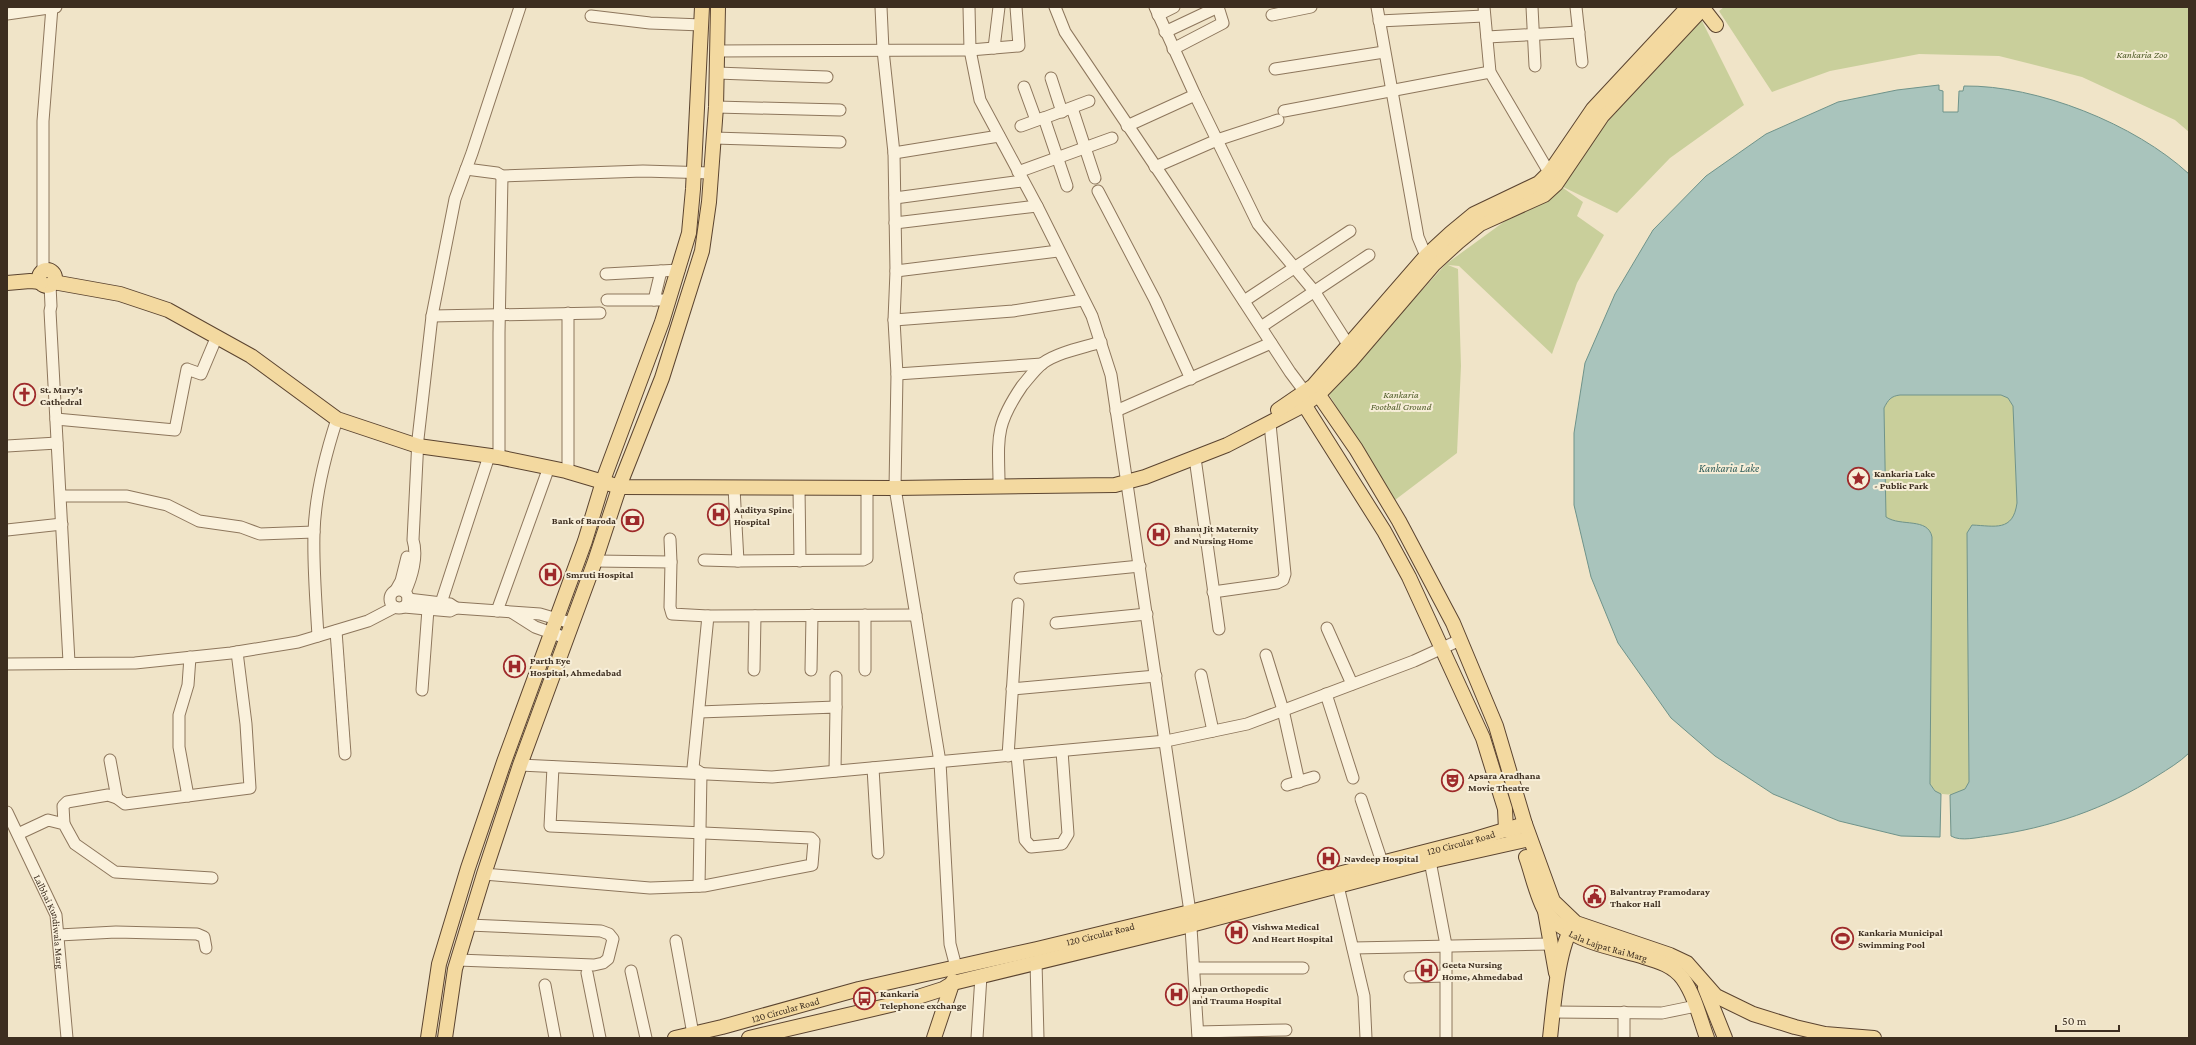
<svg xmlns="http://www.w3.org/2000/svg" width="2196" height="1045" font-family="'Crimson Pro',serif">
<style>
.green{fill:#c9cf9b}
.water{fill:#a9c4bc;stroke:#6f938a}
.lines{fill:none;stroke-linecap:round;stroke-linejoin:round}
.minor-casing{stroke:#8d765c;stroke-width:13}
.major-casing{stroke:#5b4430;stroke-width:16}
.minor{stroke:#faf1dc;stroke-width:11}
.major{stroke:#f3d9a0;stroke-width:14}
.labels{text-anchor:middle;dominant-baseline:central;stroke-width:4;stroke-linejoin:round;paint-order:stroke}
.park-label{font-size:10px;font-style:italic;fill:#4d5a26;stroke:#f7eed8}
.poi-label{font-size:10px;font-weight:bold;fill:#3d2e20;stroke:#f7eed8;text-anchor:start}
.street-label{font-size:10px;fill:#3d2e20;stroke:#f7eed8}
.water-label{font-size:11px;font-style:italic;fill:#2f5d5a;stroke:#f7eed8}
</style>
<rect width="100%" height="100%" fill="#f0e4c8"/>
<g class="green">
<polygon points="1724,7 2189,7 2189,132 2175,120 2082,77 1999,56 1919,54 1830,71 1772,92 1719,11"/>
<polygon points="1698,13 1744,105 1670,158 1617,213 1559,185 1583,202 1577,216 1604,235 1577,283 1552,354 1459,266 1448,265 1458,269 1461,366 1457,453 1395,500 1382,481 1328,393 1446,264 1556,184"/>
<path d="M1900,395h101l7,3 5,8 4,97c-1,5 -1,11 -4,16 -6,9 -35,11 -46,14l2,249c-4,13 -20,14 -32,11l-7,-9 2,-247 -16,-13 -19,-1 -11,-6 -2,-109c4,-8 7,-12 16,-13z"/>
</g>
<path class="water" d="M1939,85v5l4,1v21h15l1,-21h4l1,-5c73,-1 171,38 225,88v579c-9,9 -21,16 -32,23 -51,33 -108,52 -167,60 -12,1 -29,6 -39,0l-1,-41 15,-6 4,-7 -2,-249 5,-8c23,1 41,7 45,-22l-4,-97 -5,-8 -7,-3h-101c-9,1 -12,5 -16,13l2,109c15,10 42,0 46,20l-2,247 5,7 6,3 -1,43 -39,-1 -62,-15 -66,-27 -58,-38 -44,-38 -53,-75 -27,-66 -17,-72v-72l11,-70 30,-69 38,-64 53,-54 60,-42 72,-32 59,-12z"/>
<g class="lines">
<defs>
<g id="minor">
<polyline points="881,7 883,50 894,153 896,271 894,320 897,374 895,488 940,762 950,944 956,967"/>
<polyline points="969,7 970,50 980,100 1037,206 1092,316 1111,375 1190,912 1198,1038"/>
<polyline points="1055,7 1065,32 1166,182 1290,372 1305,392"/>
<polyline points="1155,7 1195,95 1258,224 1314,291 1349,346"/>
<polyline points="1377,7 1418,237 1426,256 1431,261"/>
<polyline points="1484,7 1490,72 1553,179"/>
<polyline points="1532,7 1535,66"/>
<polyline points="1576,7 1582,62"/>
<polyline points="7,14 56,7"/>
<polyline points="1158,15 1174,7"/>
<polyline points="1272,15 1311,7"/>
<polyline points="591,16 650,23 702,25"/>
<polyline points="1379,21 1484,16"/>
<polyline points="1165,32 1218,7"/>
<polyline points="1487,37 1579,32"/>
<polyline points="994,48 999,7"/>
<polyline points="1173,49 1223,23 1218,7"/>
<polyline points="718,51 970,50 1019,46 1016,7"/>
<polyline points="1275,69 1384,52"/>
<polyline points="717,73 827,77"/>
<polyline points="1051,78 1062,112"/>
<polyline points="1024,87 1036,120"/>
<polyline points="716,107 840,110"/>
<polyline points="1072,108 1095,178"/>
<polyline points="1284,111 1490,72"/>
<polyline points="1021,126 1043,118"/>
<polyline points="1127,126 1195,95"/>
<polyline points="714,138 840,142"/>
<polyline points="894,153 999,136"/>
<polyline points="1155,167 1217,140 1278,120"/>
<polyline points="466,169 497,173 502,176 643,171 711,173"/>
<polyline points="1018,172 1112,138"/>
<polyline points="1067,186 1044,118 1089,101"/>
<polyline points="1098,191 1155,300 1191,379"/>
<polyline points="895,198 1022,181"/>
<polyline points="895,223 1037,206"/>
<polyline points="43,271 43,121 52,7"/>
<polyline points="896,271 1058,251"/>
<polyline points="606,274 679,270"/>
<polyline points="50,285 51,306 50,311 69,662"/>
<polyline points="607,300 669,300"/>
<polyline points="654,300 661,271"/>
<polyline points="1244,301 1350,231"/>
<polyline points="568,313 568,465"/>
<polyline points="432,316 600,313"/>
<polyline points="894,320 1013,311 1083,300"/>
<polyline points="1261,327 1369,255"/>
<polyline points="897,374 1042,364"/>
<polyline points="1116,411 1271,343"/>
<polyline points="56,419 175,430 187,369 201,374 217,336"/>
<polyline points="7,446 57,443"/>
<polyline points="499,451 499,333 502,176"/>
<polyline points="1195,458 1219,629"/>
<path d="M999,479c-1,-43 -3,-55 23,-93 6,-7 13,-17 21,-23 16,-11 39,-15 58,-21"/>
<polyline points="799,488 800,561"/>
<polyline points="61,496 127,496 167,505 199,521 241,527 260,534 314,532"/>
<polyline points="7,530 62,524"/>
<polyline points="670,539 671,562"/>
<polyline points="704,560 738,561 734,488"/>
<polyline points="595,561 671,562 670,607 672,614 708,616"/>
<polyline points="738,561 863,560 867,558 867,488"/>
<polyline points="1020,578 1140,566"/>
<circle cx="399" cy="599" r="9"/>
<polyline points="396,590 401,581 407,557"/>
<path d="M405,592c7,-15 13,-36 8,-52l5,-101 14,-123 23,-117 17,-46 48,-146"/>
<polyline points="1213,592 1277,583 1283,580 1285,574 1270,424"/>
<polyline points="441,603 489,456"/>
<polyline points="404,607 450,611 456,608 450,604 408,599"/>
<polyline points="456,608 540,614 571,623"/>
<polyline points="497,611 549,467"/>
<polyline points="513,613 535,627 566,638"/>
<polyline points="1056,623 1147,614"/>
<polyline points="1327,628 1352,684"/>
<polyline points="336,631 345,754"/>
<path d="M318,636c-2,-34 -5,-69 -4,-103 1,-39 11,-77 23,-114"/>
<polyline points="1266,655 1283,710 1299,782"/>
<polyline points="7,664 135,663 231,653 298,642 368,621 395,607"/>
<polyline points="754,670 755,616"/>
<polyline points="811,670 812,615"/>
<polyline points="865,670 865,615"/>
<polyline points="1201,675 1213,731"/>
<polyline points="1012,689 1156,676"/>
<polyline points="422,690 428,609"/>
<polyline points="1326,694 1353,778"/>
<polyline points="836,707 836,677"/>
<polyline points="699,712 836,707 835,771"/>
<polyline points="1017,755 1025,840 1031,847 1062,844 1068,834 1062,751"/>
<polyline points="1008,756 1018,604"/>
<polyline points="110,760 117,798 125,804 250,788 246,724 237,652"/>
<polyline points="520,765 772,777 1166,741 1247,724 1414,661 1460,640"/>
<polyline points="873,768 878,853"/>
<polyline points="1287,785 1314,777"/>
<polyline points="188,796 179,747 179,715 188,685 190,657"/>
<polyline points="1361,799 1382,862"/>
<path id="s1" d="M7,812l49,103 11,123"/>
<polyline points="64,824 63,806 67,802 108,795 117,798"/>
<polyline points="18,834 48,820 64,824 75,844 115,872 212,878"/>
<polyline points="1430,861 1446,945 1446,1038"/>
<polyline points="484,874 650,888 704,886 812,865 814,841 811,838 550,826 553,767"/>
<polyline points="699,886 701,773 693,768 708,616 916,615"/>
<polyline points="1338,886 1364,996 1366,1038"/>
<polyline points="59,935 116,932 197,934 204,937 206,948"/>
<polyline points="676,941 693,1034"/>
<polyline points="1353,948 1551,944"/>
<polyline points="458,960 594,965 603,963 608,959 613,939 609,934 601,931 469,925"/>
<polyline points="1036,962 1038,1038"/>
<polyline points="1194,968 1303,968"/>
<polyline points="631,971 646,1038"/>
<polyline points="587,973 600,1038"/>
<polyline points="1410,977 1446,976"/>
<polyline points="545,985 555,1038"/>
<polyline points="1553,1012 1662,1013 1696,1006"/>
<polyline points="1198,1032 1286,1030"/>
<polyline points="977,1038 981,976"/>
<polyline points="1624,1038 1624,1012"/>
</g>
<g id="major">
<polyline points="1702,7 1716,25"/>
<circle cx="47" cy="278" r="8"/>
<polyline points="53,282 120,294 168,310 251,356 337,419 418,446 498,457 566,471 620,487 895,488 1115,485 1145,477 1227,445 1304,405 1319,394 1350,362 1434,264 1458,242 1480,224 1544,195 1556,184 1602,116 1704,7"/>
<polyline points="7,283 30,281 41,282"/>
<polyline points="1314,388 1356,449 1399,521 1453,623 1496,726 1525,824 1553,901 1576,923 1670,955 1687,963 1716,996 1753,1014 1795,1027 1825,1034 1874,1038"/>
<polyline points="1300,398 1384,531 1409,577 1483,738 1505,809 1506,830 1514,833"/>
<polyline points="1278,410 1313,386 1426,256 1451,233 1474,214 1539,183 1550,172 1593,109 1688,7"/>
<path id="s2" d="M1526,857c5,13 12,45 20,55 22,29 65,35 98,45 14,4 30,9 39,22 12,17 17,40 24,59"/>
<polyline points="1545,911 1556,973"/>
<polyline points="1705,988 1725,1038"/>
<polyline points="428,1038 439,964 468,868 504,762 585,541 605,475 662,322 689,233 693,189 702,7"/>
<polyline points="445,1038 455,969 484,874 520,765 595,561 622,479 662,378 702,251 709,202 716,107 718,7"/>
<path id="s3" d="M675,1038l47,-11 137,-38 178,-40 153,-37 285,-73 50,-15"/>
<polyline points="749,1038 899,1003 943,989 953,983 1191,925 1436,860 1530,839"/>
<polyline points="934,1038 953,981"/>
<path d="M1550,1038c3,-27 8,-94 24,-113"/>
</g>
</defs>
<use href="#minor" class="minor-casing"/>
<use href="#major" class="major-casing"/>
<use href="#minor" class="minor"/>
<use href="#major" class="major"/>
</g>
<defs>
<symbol id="church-ring" viewBox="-11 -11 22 22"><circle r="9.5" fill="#f7eed8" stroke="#9e2a2b" stroke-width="1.5"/><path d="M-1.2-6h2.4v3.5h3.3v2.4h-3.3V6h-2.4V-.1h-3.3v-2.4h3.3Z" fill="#9e2a2b"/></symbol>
<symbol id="sight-ring" viewBox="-11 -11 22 22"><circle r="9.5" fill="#f7eed8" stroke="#9e2a2b" stroke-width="1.5"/><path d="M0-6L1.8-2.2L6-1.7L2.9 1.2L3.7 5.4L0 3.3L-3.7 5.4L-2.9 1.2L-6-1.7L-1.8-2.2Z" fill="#9e2a2b"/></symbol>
<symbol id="hospital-ring" viewBox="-11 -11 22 22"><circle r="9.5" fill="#f7eed8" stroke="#9e2a2b" stroke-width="1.5"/><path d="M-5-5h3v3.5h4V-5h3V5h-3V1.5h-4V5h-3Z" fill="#9e2a2b"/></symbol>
<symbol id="bank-ring" viewBox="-11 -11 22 22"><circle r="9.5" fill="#f7eed8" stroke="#9e2a2b" stroke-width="1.5"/><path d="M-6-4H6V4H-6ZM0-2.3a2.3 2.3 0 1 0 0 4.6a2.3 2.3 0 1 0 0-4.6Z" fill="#9e2a2b"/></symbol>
<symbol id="theatre-ring" viewBox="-11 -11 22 22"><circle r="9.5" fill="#f7eed8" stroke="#9e2a2b" stroke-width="1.5"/><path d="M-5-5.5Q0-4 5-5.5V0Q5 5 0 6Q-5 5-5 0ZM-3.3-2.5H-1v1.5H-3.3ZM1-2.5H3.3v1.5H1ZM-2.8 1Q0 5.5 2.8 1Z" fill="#9e2a2b"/></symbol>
<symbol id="civic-ring" viewBox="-11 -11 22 22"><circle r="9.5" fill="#f7eed8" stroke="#9e2a2b" stroke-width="1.5"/><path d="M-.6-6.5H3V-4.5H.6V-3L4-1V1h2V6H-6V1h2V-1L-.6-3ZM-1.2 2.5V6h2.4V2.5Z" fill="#9e2a2b"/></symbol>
<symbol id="stadium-ring" viewBox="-11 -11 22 22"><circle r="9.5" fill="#f7eed8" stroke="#9e2a2b" stroke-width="1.5"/><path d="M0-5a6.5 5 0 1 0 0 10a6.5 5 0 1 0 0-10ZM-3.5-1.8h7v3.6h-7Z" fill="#9e2a2b"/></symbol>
<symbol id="bus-ring" viewBox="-11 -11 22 22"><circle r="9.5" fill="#f7eed8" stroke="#9e2a2b" stroke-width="1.5"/><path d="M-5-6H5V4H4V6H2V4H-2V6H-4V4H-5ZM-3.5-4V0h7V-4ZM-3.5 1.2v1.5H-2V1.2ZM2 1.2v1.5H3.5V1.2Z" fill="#9e2a2b"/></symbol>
</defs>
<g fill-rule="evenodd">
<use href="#church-ring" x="12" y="382" width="25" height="25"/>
<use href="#sight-ring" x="1846" y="466" width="25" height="25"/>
<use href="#hospital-ring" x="706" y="502" width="25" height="25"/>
<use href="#bank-ring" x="620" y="508" width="25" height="25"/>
<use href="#hospital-ring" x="1146" y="522" width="25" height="25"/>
<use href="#hospital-ring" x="538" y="562" width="25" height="25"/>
<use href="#hospital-ring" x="502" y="654" width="25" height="25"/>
<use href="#theatre-ring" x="1440" y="768" width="25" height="25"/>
<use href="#hospital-ring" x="1316" y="846" width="25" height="25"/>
<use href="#civic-ring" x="1582" y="884" width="25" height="25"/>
<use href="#hospital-ring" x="1224" y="920" width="25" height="25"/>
<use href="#stadium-ring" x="1830" y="926" width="25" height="25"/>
<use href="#hospital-ring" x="1414" y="958" width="25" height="25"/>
<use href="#hospital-ring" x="1164" y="982" width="25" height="25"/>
<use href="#bus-ring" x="852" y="986" width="25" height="25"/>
</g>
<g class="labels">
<g class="park-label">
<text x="2142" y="54">Kankaria Zoo</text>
<text x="1401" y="394">Kankaria<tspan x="1401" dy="12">Football Ground</tspan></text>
</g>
<g class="poi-label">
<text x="40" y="389">St. Mary's<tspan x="40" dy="12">Cathedral</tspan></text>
<text x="1874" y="473">Kankaria Lake<tspan x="1874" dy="12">- Public Park</tspan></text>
<text x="734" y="509">Aaditya Spine<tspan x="734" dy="12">Hospital</tspan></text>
<text x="616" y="520" text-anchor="end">Bank of Baroda</text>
<text x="1174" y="528">Bhanu Jit Maternity<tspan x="1174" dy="12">and Nursing Home</tspan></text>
<text x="566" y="574">Smruti Hospital</text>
<text x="530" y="660">Parth Eye<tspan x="530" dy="12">Hospital, Ahmedabad</tspan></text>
<text x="1468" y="775">Apsara Aradhana<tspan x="1468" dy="12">Movie Theatre</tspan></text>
<text x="1344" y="858">Navdeep Hospital</text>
<text x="1610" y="891">Balvantray Pramodaray<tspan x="1610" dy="12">Thakor Hall</tspan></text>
<text x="1252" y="926">Vishwa Medical<tspan x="1252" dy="12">And Heart Hospital</tspan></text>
<text x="1858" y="932">Kankaria Municipal<tspan x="1858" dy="12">Swimming Pool</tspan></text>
<text x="1442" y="964">Geeta Nursing<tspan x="1442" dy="12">Home, Ahmedabad</tspan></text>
<text x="1192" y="988">Arpan Orthopedic<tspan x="1192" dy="12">and Trauma Hospital</tspan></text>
<text x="880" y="993">Kankaria<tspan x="880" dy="12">Telephone exchange</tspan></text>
</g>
<g class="street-label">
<text stroke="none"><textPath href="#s3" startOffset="810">120 Circular Road</textPath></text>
<text stroke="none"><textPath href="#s1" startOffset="119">Lalbhai Kundiwala Marg</textPath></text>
<text stroke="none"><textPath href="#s3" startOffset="438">120 Circular Road</textPath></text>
<text stroke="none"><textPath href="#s2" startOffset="131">Lala Lajpat Rai Marg</textPath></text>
<text stroke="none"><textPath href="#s3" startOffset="114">120 Circular Road</textPath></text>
</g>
<g class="water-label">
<text x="1729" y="468">Kankaria Lake</text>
</g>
</g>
<rect width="2196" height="1045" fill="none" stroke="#3d2e20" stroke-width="16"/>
<path d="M2056 1025v6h63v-6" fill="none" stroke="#3d2e20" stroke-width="2"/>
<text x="2062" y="1025" font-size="12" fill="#3d2e20" stroke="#f7eed8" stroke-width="3" paint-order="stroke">50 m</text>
</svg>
